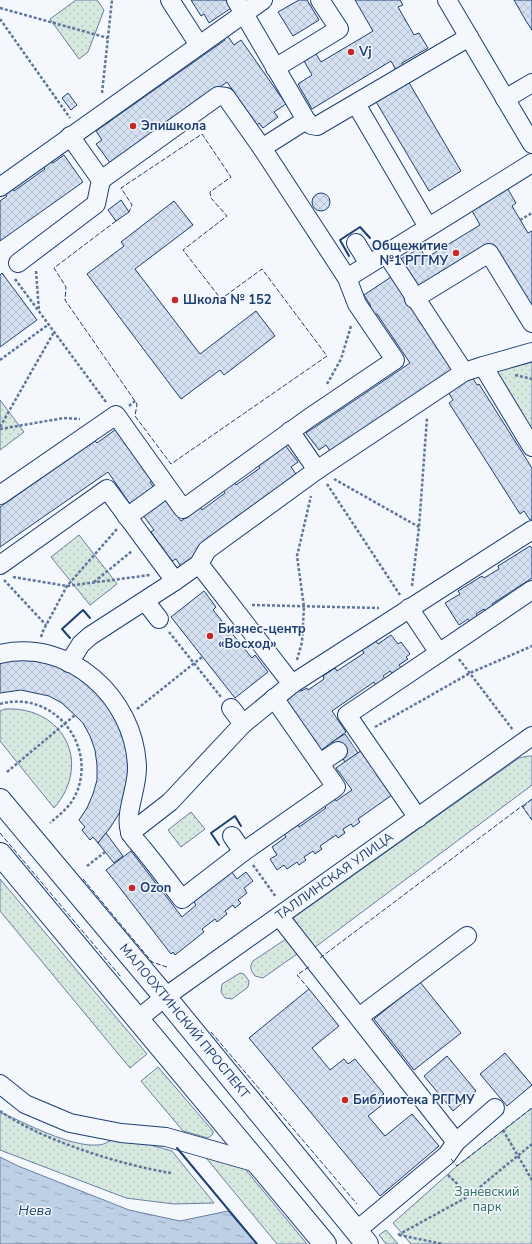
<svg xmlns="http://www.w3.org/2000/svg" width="532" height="1244" font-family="'Nunito Sans',sans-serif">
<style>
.grass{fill:url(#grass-dots);stroke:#687fa3}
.parking{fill:#e3e8f0;stroke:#687fa3}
.water{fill:url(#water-ripples);stroke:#687fa3}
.building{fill:url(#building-cross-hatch);stroke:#1d3f73}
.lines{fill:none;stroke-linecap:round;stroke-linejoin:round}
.minor-tunnel{stroke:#c9d2e0;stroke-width:18;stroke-dasharray:18 9;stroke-linecap:butt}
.minor-casing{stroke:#1d3f73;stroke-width:20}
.major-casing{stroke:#1d3f73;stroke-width:24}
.path{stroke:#5e769c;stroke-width:2.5;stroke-dasharray:3 2;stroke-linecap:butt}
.minor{stroke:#f4f7fb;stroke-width:18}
.major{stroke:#f4f7fb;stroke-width:22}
.fence{stroke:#1d3f73;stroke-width:1;stroke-dasharray:5 2;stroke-linecap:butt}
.wall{stroke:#1d3f73;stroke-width:2}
.poi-dot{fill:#c62828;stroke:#f4f7fb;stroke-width:1.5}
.labels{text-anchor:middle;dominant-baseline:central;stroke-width:3;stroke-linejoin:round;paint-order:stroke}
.poi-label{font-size:13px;font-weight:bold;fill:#1d3f73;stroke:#f4f7fb;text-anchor:start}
.street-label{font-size:13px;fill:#1d3f73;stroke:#f4f7fb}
.park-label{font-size:13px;fill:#2c6c60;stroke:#f4f7fb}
.water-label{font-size:14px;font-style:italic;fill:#1d3f73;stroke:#f4f7fb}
</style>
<defs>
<pattern id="grass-dots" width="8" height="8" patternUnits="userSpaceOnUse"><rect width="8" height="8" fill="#d7e8df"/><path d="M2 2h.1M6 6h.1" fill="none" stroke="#b8c8c3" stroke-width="1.8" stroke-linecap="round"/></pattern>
<pattern id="water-ripples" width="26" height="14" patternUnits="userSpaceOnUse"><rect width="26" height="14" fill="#bed0e5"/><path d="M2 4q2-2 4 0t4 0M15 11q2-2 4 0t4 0" fill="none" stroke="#9aaabe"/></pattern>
<pattern id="building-cross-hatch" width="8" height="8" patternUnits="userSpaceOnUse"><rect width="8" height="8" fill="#d5e0f0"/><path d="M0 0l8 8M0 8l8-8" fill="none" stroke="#b6c1d1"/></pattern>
</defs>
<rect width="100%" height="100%" fill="#f4f7fb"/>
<g class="grass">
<polygon points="76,0 97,0 104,10 88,52 79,59 50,19"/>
<polygon points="532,358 532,440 488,369"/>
<polygon points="0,400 24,432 0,450"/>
<polygon points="79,535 117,584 90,605 51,557"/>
<path d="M5,709c58,-3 88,54 49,99l-54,-67v-30z"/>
<polygon points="528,756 532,756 532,785 314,948 293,918 519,758"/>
<polygon points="191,812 205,829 181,847 168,830"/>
<polygon points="0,879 147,1054 130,1068 0,911"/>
<path d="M286,939l13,12 -2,3 -34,24 -8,-2c-4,-5 -6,-9 -2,-15z"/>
<polygon points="240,973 244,974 249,981 248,987 232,999 225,998 221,992 222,984"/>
<polygon points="158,1067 213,1131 213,1134 208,1138 183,1131 141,1081"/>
<polygon points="532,1108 532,1244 411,1244 393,1223 457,1166"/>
<path d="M0,1112c25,11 70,35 97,33 8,0 14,-4 18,-10l57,16 42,52 -40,1 -48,-6 -126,-48z"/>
<polygon points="202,1153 241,1164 307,1244 277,1244"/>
<polygon points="386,1230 398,1244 386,1244 379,1235"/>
</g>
<polygon class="parking" points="532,799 532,820 522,806"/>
<polygon class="water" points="0,1157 18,1166 129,1210 180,1221 228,1211 257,1244 0,1244"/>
<g class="building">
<polygon points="191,0 226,0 231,8 209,23 204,14 201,16"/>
<polygon points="299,0 307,0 319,20 293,36 278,12"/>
<polygon points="355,0 400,0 403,5 398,7 414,35 419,33 428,48 402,63 403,66 396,70 391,61 312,109 298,84 312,75 304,61 316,54 321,62 373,31"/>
<polygon points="514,0 532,0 532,30 526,21"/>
<polygon points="227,35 234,45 241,40 286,104 274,112 278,117 263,128 259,123 257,125 227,82 111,164 96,144 102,140 96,131 225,40 223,37"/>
<polygon points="408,81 461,171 429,191 375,100"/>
<polygon points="68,93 77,105 71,110 62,98"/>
<polygon points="64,155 83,182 0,241 0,201 7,196 3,191 11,185 14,191 45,169 41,164 49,158 53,163"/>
<polygon points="506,186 516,203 512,206 528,233 532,231 532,311 492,244 430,281 417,291 399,260 420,248 426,258 480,225 470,207"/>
<circle cx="321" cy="202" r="9"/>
<polygon points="121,200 129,212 116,221 108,210"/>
<polygon points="174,201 193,225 135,269 200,354 256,311 275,336 224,375 220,370 181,399 87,274 124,246 121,242"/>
<polygon points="2,273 37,320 0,347 0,275"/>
<polygon points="391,277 453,369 332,454 326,445 319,450 306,433 410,363 377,314 374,315 369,307 371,306 364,295"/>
<polygon points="472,377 477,385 479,384 532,468 532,519 530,520 524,511 520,514 449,403 453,400 448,392"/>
<polygon points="116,429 153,481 150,482 154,488 130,504 108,472 0,547 0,507 95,441 97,443"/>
<polygon points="285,445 298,462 291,467 298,477 182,568 176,559 172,561 151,532 154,530 143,515 165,499 181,521 200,507 202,510 225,493 223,490 234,482 236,485 260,468 258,465"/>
<polygon points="530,546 532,548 532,578 492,604 495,608 487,613 484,609 476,614 479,618 471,623 468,619 459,625 445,603 460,594 458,591 482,576 484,578 499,569 498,566"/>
<polygon points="204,591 216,607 213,610 252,658 255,655 268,672 235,698 171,617"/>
<polygon points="391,635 398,644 401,642 410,654 406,657 408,659 399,665 402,669 393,675 390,671 383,676 386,680 376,686 374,682 332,711 346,732 320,751 288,706 290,704 287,701 300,689 301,691 307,688 308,690 324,679 323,676 335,668 337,671 364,653 362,650 376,641 378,644"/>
<polygon points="40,660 71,670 110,704 130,757 126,794 120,812 110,828 98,843 93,837 90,840 82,830 85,827 79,820 87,808 93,794 97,780 97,765 95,750 90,736 83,723 62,703 49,696 21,690 0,693 0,661"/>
<polygon points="345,734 358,753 345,762 332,742"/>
<polygon points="362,750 392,795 358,819 360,822 353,827 351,824 343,829 345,833 338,838 336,835 320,846 322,849 315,854 313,851 304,857 306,860 299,865 297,862 287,869 284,865 277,870 270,859 277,855 272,847 286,837 284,834 298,825 299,827 326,808 324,806 335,799 336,801 352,790 336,768"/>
<polygon points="106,833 123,856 114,863 98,843"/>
<polygon points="131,851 182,917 196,905 193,900 231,871 237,879 246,872 253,881 244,888 247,893 238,900 241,903 235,908 233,905 225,911 227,914 217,922 215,919 202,929 204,932 175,955 173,952 171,954 106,870"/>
<polygon points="420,982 461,1033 414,1070 374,1019"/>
<polygon points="309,989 339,1026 312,1048 330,1070 344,1059 348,1064 355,1059 384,1094 377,1099 382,1105 368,1116 385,1136 412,1114 439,1146 380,1196 249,1038"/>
<polygon points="505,1053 532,1085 507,1106 480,1074"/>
<polygon points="447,1056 476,1091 453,1111 424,1076"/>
</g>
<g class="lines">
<polyline class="minor-tunnel" points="338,751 350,742"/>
<defs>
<g id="minor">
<polyline points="170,0 199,45"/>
<polyline points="236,0 306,120 311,125 317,126 469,37"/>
<polyline points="447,0 532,144"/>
<polyline points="275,68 339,29 320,0"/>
<polyline points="505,99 532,83"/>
<polyline points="356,104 428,227"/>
<polyline points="70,136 101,180 218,96 226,97 262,148 306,120"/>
<polyline points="0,187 263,0"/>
<polyline points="356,243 369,264"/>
<polyline points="386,253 464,372"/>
<polyline points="18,263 96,204 101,180"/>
<polyline points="347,278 532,163"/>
<polyline points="414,299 489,253 532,323"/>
<polyline points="483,366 532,352"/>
<polyline points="290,431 317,470"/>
<polyline points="0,495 116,415 183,509 309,418 395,360 357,304 347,278 262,148"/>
<polyline points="127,517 167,488"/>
<polyline points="199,564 292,684"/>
<polyline points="0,565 107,489 175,581"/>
<polyline points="145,601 159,619"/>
<polyline points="409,608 439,653"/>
<path d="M0,654c70,-16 134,44 137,112 1,22 -13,47 -7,66 2,5 9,12 13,17 13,16 26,33 39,50l61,-47 93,-65 -62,-89"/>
<polyline points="69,663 81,644 90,636 175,581 199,564 207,550 317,470 464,372 483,366 532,447"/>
<polyline points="231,708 243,724"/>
<polyline points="320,763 338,751"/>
<polyline points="418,818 347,715 532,590"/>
<polyline points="130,833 170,802 243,724 292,684 532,530"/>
<polyline points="232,836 243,852"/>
<polyline points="279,916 456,1142 447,1155 356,1231"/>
<polyline points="359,1017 467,936"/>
<path id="s1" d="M138,1019l27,-22 367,-261"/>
<polyline points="0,1084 25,1104 70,1123 121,1133 166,1137 257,1163"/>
<polyline points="456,1142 495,1108"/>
</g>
<g id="major">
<path id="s2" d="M0,800l165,197 202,247"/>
<polyline points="0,854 325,1244"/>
</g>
</defs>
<use href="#minor" class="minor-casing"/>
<use href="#major" class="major-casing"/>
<g class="path">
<polyline points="0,8 108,38"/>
<polyline points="0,19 70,118"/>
<polyline points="102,93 112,0"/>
<polyline points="520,220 532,213"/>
<polyline points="36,271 39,311"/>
<polyline points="15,279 106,402"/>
<polyline points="0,360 49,324"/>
<polyline points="515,375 532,379"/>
<polyline points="327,384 341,359 351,326"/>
<polyline points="129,406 135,401"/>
<polyline points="0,427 54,332"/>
<polyline points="0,429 64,418 80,419"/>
<polyline points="334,479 419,527"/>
<polyline points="327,484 400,595"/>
<polyline points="13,577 67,586 150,575"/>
<polyline points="4,580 46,625"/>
<polyline points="94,582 132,551"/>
<polyline points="412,586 419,527 427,418"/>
<polyline points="252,605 379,608"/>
<polyline points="169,632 221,697"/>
<polyline points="41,637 43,631 67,586 117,529"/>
<polyline points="459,659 513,730"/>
<polyline points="297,660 302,642 304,607 297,556 311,496"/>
<path d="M0,704c54,-15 99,43 75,92 -6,12 -16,19 -25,27"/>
<polyline points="137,709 202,657"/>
<polyline points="375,727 470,673 532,646"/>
<polyline points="7,772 75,715"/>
<polyline points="253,865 276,897"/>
<polyline points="87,866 105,852"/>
<path d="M0,1111c41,29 121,54 171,62"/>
<polyline points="503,1130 532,1180"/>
<polyline points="448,1175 469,1195"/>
<polyline points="398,1235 469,1196 532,1144"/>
<polyline points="399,1235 443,1244"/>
</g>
<use href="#minor" class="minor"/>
<use href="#major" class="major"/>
<g class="fence">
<polyline points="116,221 54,268 66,287 65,300 137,404 135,416 171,464 327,356 262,269 221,299 183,250 227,216 211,198 210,192 231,177 202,134 121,188 132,205 129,212"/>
<polyline points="523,807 532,799"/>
<polyline points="0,833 121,977"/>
<polyline points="83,879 152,962 167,967"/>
<polyline points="320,958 522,806 532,820"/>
<polyline points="309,989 297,975 310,966"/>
<polyline points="211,1032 357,1204"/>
<polyline points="451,1159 457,1166 532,1108"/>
</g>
<g class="wall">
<polyline points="349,256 340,240 360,227 370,238"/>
<polyline points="70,638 62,629 83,610 90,618"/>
<polyline points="219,845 211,833 235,816 241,826"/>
<polyline points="177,1148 257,1244"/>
</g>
</g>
<g class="poi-dot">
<circle cx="351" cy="52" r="4"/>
<circle cx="133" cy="126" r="4"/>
<circle cx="456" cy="253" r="4"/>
<circle cx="175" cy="300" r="4"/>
<circle cx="210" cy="636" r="4"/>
<circle cx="132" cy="888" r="4"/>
<circle cx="345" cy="1100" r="4"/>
</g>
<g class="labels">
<g class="poi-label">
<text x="359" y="52">Vj</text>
<text x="141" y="126">Эпишкола</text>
<text x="448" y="246" text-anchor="end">Общежитие<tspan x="448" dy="15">№1 РГГМУ</tspan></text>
<text x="183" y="300">Школа № 152</text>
<text x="218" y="629">Бизнес-центр<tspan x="218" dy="15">«Восход»</tspan></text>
<text x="140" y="888">Ozon</text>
<text x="353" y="1100">Библиотека РГГМУ</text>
</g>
<g class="street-label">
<text stroke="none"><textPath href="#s1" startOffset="243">ТАЛЛИНСКАЯ УЛИЦА</textPath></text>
<text stroke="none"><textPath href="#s2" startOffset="288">МАЛООХТИНСКИЙ ПРОСПЕКТ</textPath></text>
</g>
<g class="park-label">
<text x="487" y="1192">Заневский<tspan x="487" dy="15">парк</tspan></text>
</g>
<g class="water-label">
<text x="35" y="1210">Нева</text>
</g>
</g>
</svg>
